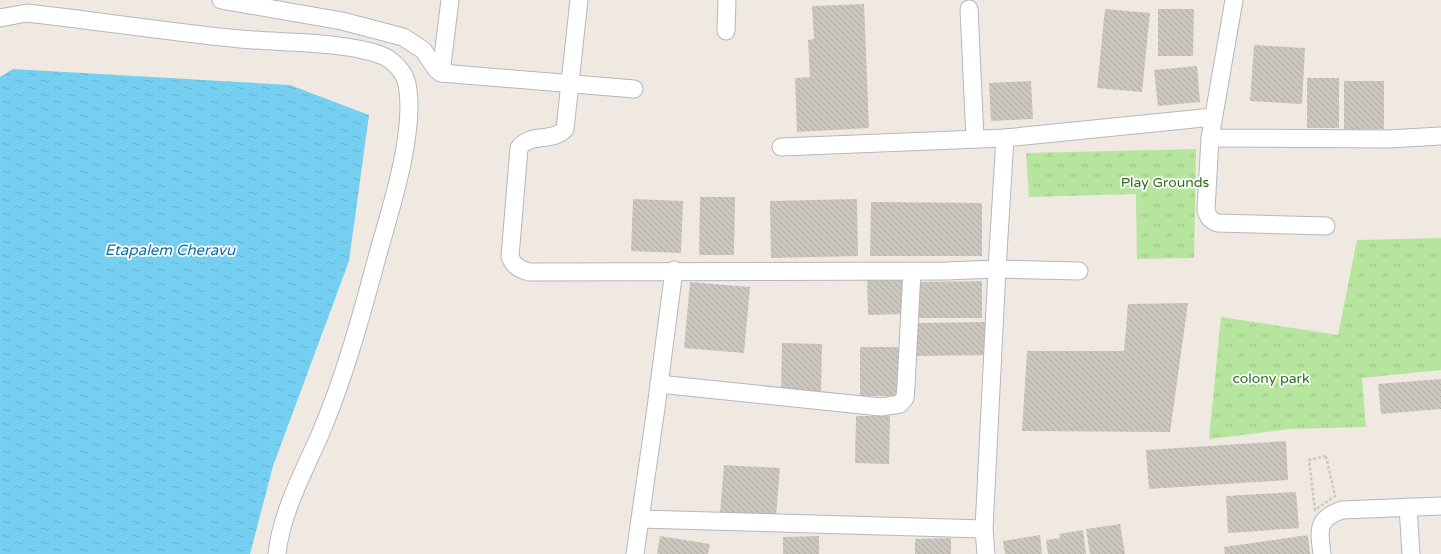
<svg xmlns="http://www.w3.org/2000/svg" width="1441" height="554" font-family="'Varela Round',sans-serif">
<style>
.park{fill:url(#park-tufts)}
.water{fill:url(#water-ripples)}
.building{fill:url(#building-back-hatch)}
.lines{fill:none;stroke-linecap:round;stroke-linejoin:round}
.street-casing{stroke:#b4b7c1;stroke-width:19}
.path{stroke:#c9c9c9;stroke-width:2.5;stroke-dasharray:3 2;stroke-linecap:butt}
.street{stroke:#fff;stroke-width:17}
.labels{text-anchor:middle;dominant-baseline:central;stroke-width:3.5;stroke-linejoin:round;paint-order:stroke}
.park-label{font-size:14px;fill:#2c6e1b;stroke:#fff}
.water-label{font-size:15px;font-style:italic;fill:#0d6fa3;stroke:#fff}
</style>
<defs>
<pattern id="park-tufts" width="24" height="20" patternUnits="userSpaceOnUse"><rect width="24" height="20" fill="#b6e59e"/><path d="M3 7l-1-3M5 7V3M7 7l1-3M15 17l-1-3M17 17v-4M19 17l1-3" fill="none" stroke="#9dc588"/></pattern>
<pattern id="water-ripples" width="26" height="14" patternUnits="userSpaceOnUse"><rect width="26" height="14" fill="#75cff0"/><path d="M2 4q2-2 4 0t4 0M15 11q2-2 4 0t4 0" fill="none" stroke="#66b2ce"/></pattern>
<pattern id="building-back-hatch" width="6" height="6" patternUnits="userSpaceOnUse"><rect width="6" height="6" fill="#cbc7bf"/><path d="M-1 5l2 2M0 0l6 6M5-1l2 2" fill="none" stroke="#afaba4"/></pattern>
</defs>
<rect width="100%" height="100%" fill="#efe9e1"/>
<g class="park">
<polygon points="1196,149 1194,258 1137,259 1136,194 1029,197 1026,153"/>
<polygon points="1441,238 1441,370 1362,378 1366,427 1289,429 1209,439 1221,317 1338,335 1357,240"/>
</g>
<polygon class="water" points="13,69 290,85 369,115 349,261 273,466 250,554 0,554 0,77"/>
<g class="building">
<polygon points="864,4 869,128 797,132 795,78 810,77 808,40 814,39 812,6"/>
<polygon points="1105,9 1150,13 1142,92 1097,88"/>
<polygon points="1158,9 1194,9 1193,56 1158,56"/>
<polygon points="1254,45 1305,48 1302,104 1250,101"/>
<polygon points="1197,66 1200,102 1158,106 1154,70"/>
<rect x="1307" y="78" width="32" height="50"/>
<polygon points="1031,81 1033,119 991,121 989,83"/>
<polygon points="1344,81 1384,81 1384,129 1344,130"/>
<polygon points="700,197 735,197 734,255 699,255"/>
<polygon points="633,199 683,201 681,253 631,251"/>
<polygon points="857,199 858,256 771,258 770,201"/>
<polygon points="871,202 982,203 982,256 870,256"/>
<polygon points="867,279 903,279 904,314 868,315"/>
<polygon points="982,281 982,318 919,318 919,282"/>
<polygon points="690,282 750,287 744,353 684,348"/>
<polygon points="1188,303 1170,432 1022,431 1027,351 1124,351 1128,304"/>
<polygon points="986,322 986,355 917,356 917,323"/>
<polygon points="782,343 822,344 821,393 781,392"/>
<rect x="860" y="347" width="39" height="49"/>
<polygon points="1441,379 1441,409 1381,414 1378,384"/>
<polygon points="856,416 890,416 889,464 855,463"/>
<polygon points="1286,441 1288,480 1149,489 1146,450"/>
<polygon points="724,465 780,468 776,517 720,514"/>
<polygon points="1296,492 1299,528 1228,533 1226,496"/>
<polygon points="1120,524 1125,554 1090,554 1086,529"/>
<polygon points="1083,530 1086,554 1048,554 1046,540 1060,538 1059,534"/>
<polygon points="1040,535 1042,554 1005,554 1003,541"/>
<polygon points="1308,535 1310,554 1225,554 1224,547"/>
<polygon points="660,536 710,544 708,554 657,554"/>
<polygon points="819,536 819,554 783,554 783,537"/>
<polygon points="951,538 951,554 915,554 915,539"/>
</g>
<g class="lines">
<defs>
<g id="street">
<polyline points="221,0 342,21 403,37 423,50 436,69 441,73 634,89"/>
<path d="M579,0l-14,129c-13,14 -34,3 -46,19l-9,109c4,9 9,12 19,15l417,-1 51,-2 8,-131"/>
<polyline points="1234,0 1210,138 1388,139 1441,136"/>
<polyline points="969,9 975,139"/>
<path d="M0,18l27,-5c71,8 142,19 213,26 42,4 102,2 141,16 12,5 23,16 26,29 9,46 -15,121 -28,166 -17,63 -34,127 -60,187 -16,36 -38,77 -42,117"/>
<polyline points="726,31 727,0"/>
<polyline points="441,73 450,0"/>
<path d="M1210,138l-4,72c2,7 4,10 11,13l109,3"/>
<polyline points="781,147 1005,138 1213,117"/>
<polyline points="659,384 881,407 900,404 905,398 906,385 912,271"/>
<polyline points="1408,507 1411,554"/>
<polyline points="640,519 984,529 986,554"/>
<polyline points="984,529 997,269 1079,271"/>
<polyline points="635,554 656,408 674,270"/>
<path d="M1322,554c-3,-24 -6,-35 20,-44l99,-4"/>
</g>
</defs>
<use href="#street" class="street-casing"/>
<polygon class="path" points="1326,456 1335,496 1315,510 1309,460"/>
<use href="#street" class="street"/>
</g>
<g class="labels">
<g class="park-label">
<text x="1165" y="182">Play Grounds</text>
<text x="1271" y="378">colony park</text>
</g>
<g class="water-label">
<text x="170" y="250">Etapalem Cheravu</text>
</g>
</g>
</svg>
